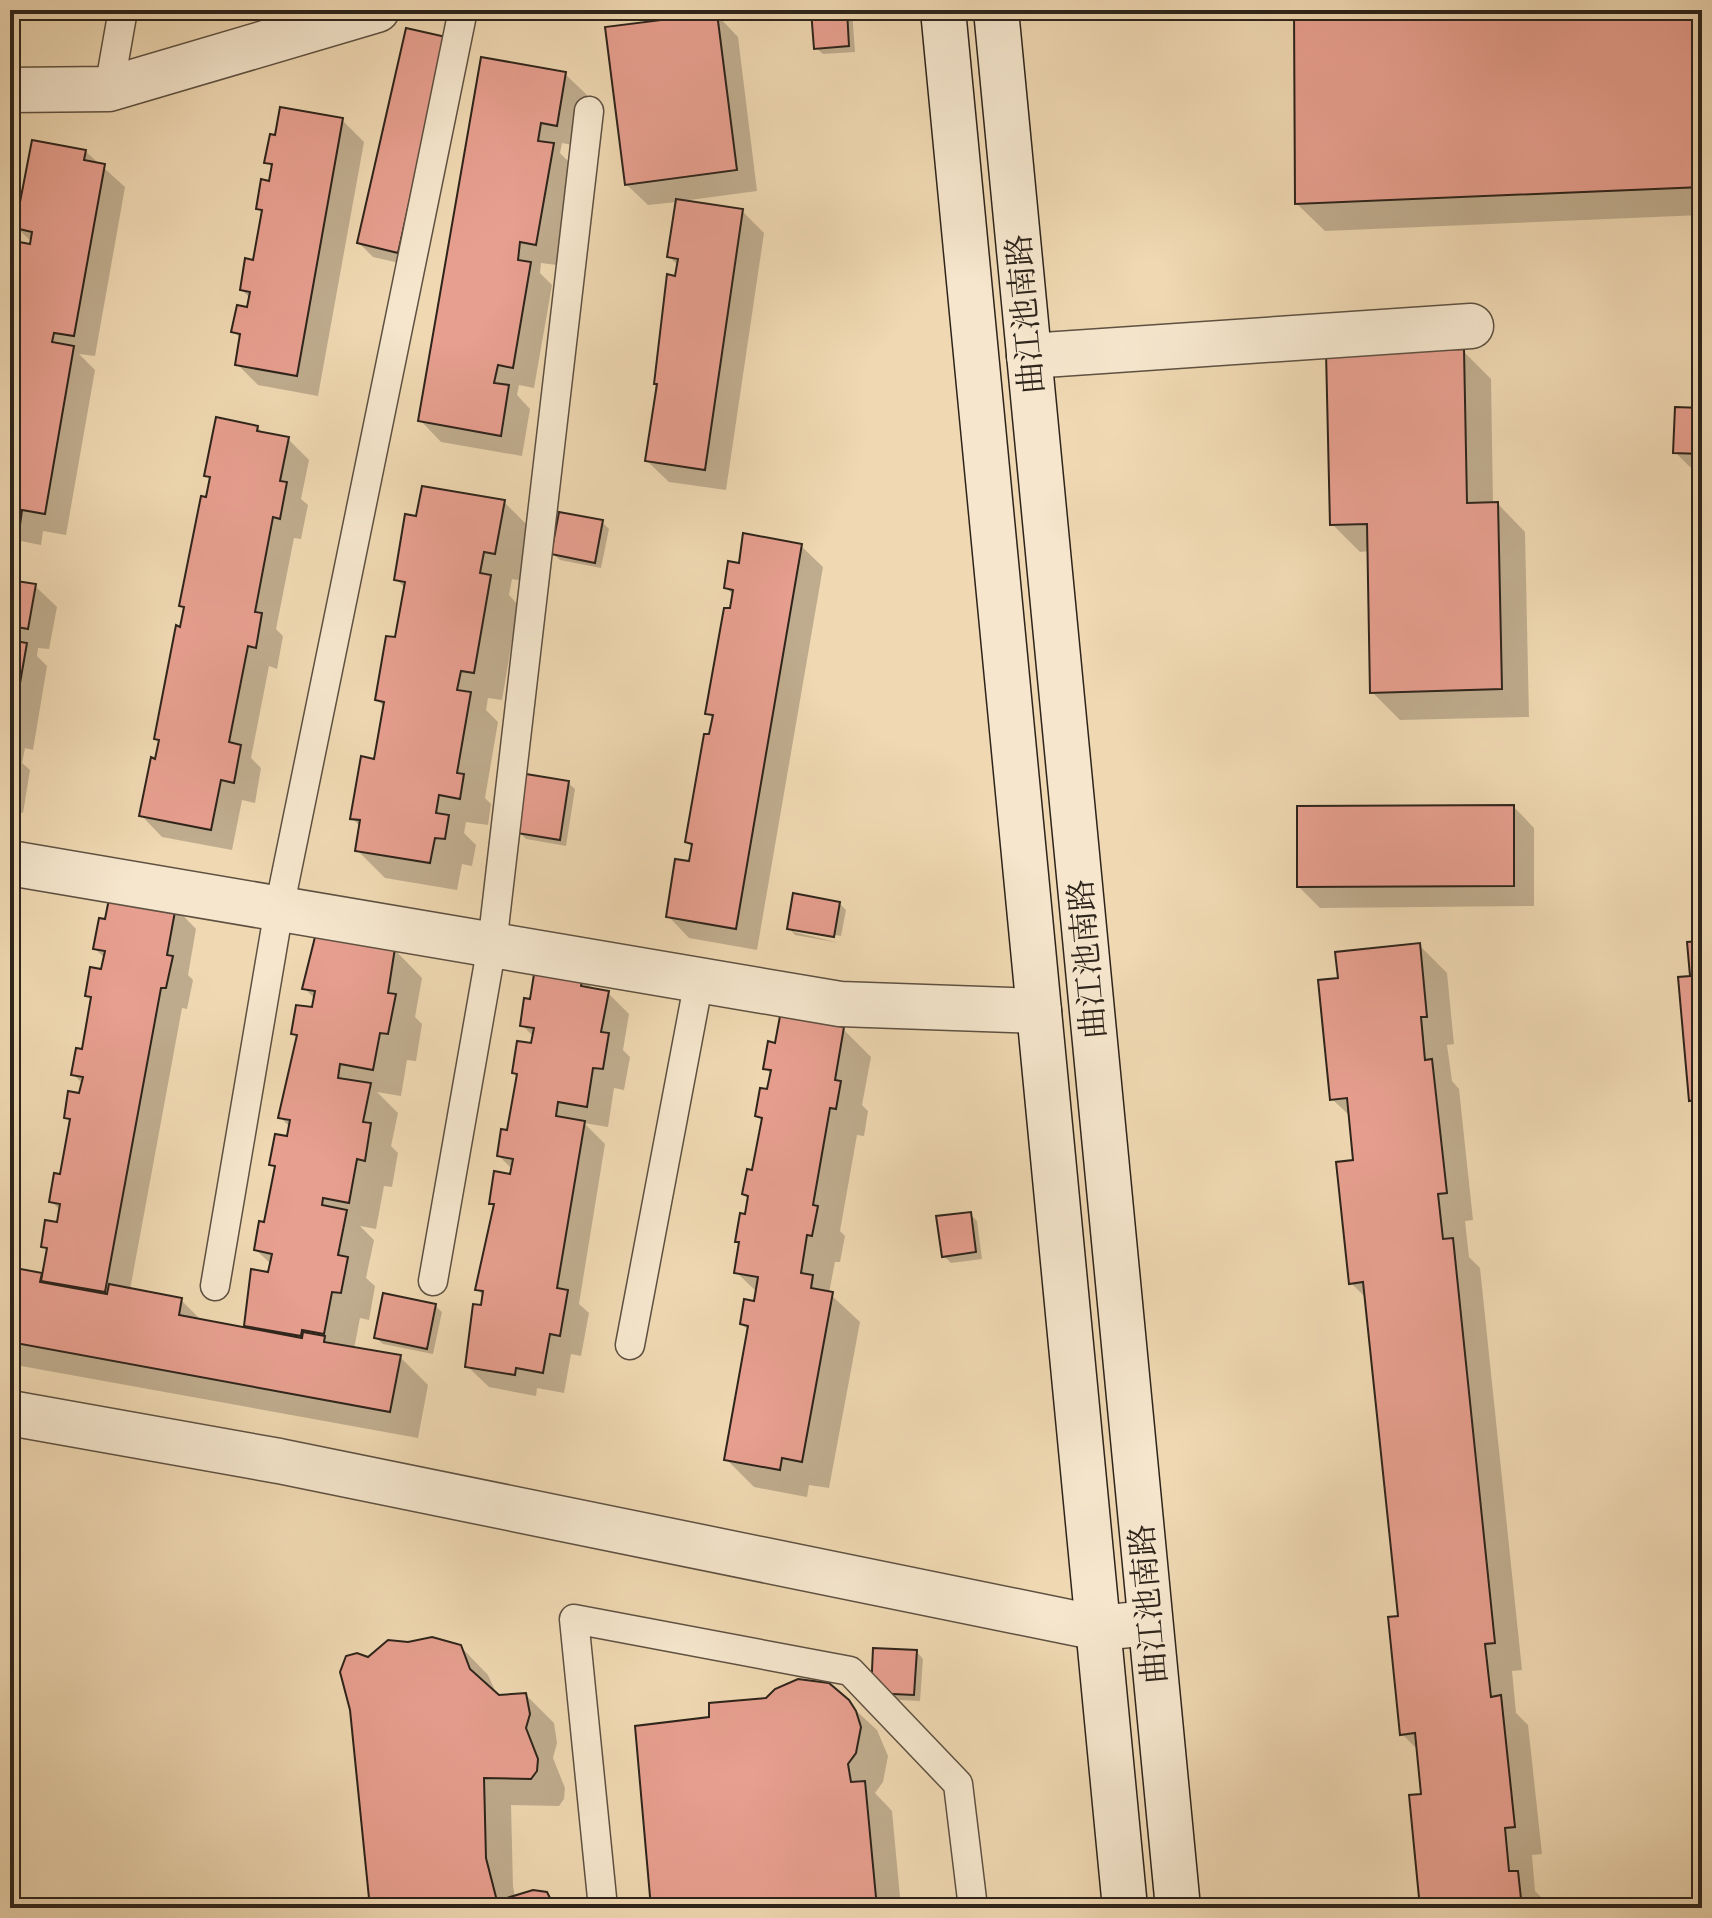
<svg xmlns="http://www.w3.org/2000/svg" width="1712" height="1918" font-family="Alegreya,'Noto Serif SC',serif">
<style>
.shadow{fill:#0003}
.building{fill:#e79f8f;stroke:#2e241b;stroke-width:2}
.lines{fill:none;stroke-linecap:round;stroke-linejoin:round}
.service-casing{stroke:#5e5141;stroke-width:31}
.minor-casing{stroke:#5e5141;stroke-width:47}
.secondary-casing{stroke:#2e241b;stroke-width:47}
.service{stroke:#f5e6cd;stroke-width:28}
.minor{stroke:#f5e6cd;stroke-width:44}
.secondary{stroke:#f5e6cd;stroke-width:44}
.labels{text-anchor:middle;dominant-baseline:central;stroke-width:6;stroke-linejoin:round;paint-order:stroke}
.street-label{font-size:32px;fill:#2e241b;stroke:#f5e6cd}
</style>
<rect width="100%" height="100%" fill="#efd8b2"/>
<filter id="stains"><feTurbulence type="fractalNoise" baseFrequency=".0025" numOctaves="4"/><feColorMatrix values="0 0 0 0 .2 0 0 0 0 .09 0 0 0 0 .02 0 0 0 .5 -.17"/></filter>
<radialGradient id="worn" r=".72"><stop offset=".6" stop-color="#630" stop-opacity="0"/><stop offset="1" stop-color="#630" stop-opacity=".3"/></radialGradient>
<g class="shadow">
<polygon points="813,10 852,10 855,52 823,54 816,48"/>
<polygon points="1296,10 1702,10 1702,215 1325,231 1297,204"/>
<polygon points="717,15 738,37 757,191 682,201 742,211 764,233 726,490 669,482 647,461 668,277 677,278 679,266 669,257 677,202 648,205 626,184"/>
<polygon points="445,39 412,266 373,257 359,243"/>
<polygon points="483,59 565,74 587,95 578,146 562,143 560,153 574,167 557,265 541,263 540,273 552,285 534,388 519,385 517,395 530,409 522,456 441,442 420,420"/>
<polygon points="342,120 364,142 318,396 258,385 237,364 241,339 234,331 249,310 251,299 242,290 255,262 263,213 258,208 271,183 274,169 267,162"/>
<polygon points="85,151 125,187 95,356 79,354 95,370 66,535 43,531 41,545 10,539 10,273 32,242 17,228"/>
<polygon points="1463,351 1491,379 1493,504 1498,504 1525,532 1529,717 1400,720 1372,692 1369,551 1360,552 1332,524"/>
<polygon points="1702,410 1702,467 1690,467 1675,452"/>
<polygon points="257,427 264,434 288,439 309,460 301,499 308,505 301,539 294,538 276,629 283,636 277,669 269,666 251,758 261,768 255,803 242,800 232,850 162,837 141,815 161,743 156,739 186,610 181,606 211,481 206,475"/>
<polygon points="504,502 532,530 523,581 512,579 509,595 518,605 502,700 488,698 486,710 498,722 485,798 491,804 488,825 466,822 464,833 476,845 472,866 462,864 457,890 385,878 357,850 361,827 352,818 376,761 385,707 377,700 397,639 406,589 396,579 418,519"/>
<polygon points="602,522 609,529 601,568 560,560 553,554"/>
<polygon points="801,546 823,567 757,950 689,938 668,916 691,864 694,848 687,842 714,720 708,713 734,596 726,587 740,565"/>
<polygon points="10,582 35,586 57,607 49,649 38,648 37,656 47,666 33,750 25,748 22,763 30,770 23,813 10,811"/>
<polygon points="568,783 575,789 566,846 526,839 519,832"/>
<polygon points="1513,806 1534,828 1534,906 1320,908 1299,887"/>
<polygon points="839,903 846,910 841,936 794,928 794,932 840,943 795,935 789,928"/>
<polygon points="175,907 196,929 188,975 193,980 187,1009 182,1008 130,1290 181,1300 203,1322 252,1331 246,1325 272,1265 256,1250 266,1225 276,1169 272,1164 289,1139 291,1128 280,1117 298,1039 293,1033 313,1010 315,999 304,988 395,950 422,978 415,1017 422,1024 416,1061 407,1060 401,1096 377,1092 398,1113 391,1146 398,1153 392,1187 384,1186 376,1229 360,1226 374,1240 366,1278 375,1286 369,1320 360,1318 354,1349 400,1357 428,1385 418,1438 10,1364 10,1269 44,1278 48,1252 43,1246 58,1224 61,1211 51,1201 62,1176 71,1123 66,1117 81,1095 83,1084 73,1074 84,1051 93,1001 87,995 103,971 106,959 95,949"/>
<polygon points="1702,943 1702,1111 1691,1100 1692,977"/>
<polygon points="1419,945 1447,973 1454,1044 1447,1045 1452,1081 1459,1089 1473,1220 1465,1221 1469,1257 1480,1268 1522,1670 1512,1671 1516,1713 1528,1725 1542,1854 1532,1855 1535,1891 1545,1901 1546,1908 1422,1908 1424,1795 1419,1751 1402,1734 1400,1618 1367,1299 1351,1283 1355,1162 1351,1117 1332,1099 1340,980"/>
<polygon points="582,978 594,990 608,993 629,1014 623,1050 630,1057 624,1090 614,1088 608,1127 584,1123 605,1144 579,1304 589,1313 581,1356 571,1354 564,1393 537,1388 536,1396 489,1387 467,1366 484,1297 477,1289 495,1207 491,1203 512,1177 513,1170 499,1156 508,1132 518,1077 514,1072 533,1046 534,1037 522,1025 531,1001"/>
<polygon points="843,1029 871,1057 862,1105 868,1111 864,1136 857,1135 840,1231 845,1236 840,1262 835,1262 829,1293 860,1322 829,1488 809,1485 807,1497 754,1487 726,1459 749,1331 742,1324 756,1303 758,1293 736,1272 741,1244 738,1241 747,1217 750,1199 744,1193 754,1172 763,1121 757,1115 772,1075 765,1068 777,1046"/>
<polygon points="970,1214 977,1221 982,1259 951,1263 944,1256"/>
<polygon points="435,1306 442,1312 433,1354 383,1344 376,1338"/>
<polygon points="460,1646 488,1675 498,1697 526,1695 554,1723 557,1743 553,1758 565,1788 564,1799 559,1806 511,1805 513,1887 515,1897 546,1894 559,1908 372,1908 369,1659"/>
<polygon points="917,1652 923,1659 920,1701 880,1699"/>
<polygon points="814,1681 828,1685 877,1730 888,1756 883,1782 875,1793 892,1811 901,1908 654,1908 711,1719 767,1700 788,1684"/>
</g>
<g class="building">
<polygon points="811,10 847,10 849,46 814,49"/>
<polygon points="1294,10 1702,10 1702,187 1295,204"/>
<polygon points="717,13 737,170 625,185 605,27"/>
<polygon points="406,28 446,37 398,253 357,243"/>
<polygon points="481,57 566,72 557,126 541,123 538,141 554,143 536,245 520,242 518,260 531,262 513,368 498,365 494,383 509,385 501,436 418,421"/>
<polygon points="280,107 343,118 297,376 235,365 240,334 231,332 237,305 247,307 250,292 240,290 245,258 253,260 262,210 256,209 261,179 269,181 272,164 264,163 270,134 275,135"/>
<polygon points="32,140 86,150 84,160 105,164 74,336 54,333 52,342 74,346 45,514 22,510 20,525 10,523 10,262 14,241 30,244 32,232 15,228"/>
<polygon points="676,199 743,209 705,470 645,461 657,384 654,384 667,274 675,276 678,259 667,257"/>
<polygon points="1464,349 1467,503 1498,502 1502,689 1370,693 1367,524 1330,525 1326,352"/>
<polygon points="1675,407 1702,408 1702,454 1673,453"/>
<polygon points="216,417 258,426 257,431 289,437 280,481 287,482 280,519 273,517 255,612 262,613 256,648 248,646 229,742 241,745 234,783 221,780 211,830 139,816 151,757 155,759 159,740 154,739 176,625 180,627 184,607 179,606 201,496 206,497 210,477 204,476"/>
<polygon points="422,486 505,500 495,554 484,552 480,573 491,575 474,673 461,671 457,690 471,692 457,773 464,774 460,799 439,795 436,813 449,815 445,839 435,838 430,863 355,851 360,820 350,819 361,756 374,759 384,702 375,700 386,636 395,637 405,582 394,580 405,514 416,516"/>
<polygon points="559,512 603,520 595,563 551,554"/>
<polygon points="743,533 802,544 736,929 666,917 675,859 689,861 692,844 685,842 704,734 709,734 713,715 705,714 724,608 730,608 733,590 724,588 728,561 739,563"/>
<polygon points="10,580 36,584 28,629 17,627 15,641 27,643 12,729"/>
<polygon points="526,774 569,781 560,840 517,833"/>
<polygon points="1514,805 1514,886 1297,887 1297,806"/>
<polygon points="793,893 840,902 834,937 787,929"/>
<polygon points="110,894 176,906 167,955 173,956 166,988 161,988 105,1292 41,1281 47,1248 41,1247 45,1220 57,1222 60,1204 49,1202 54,1173 60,1174 70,1119 64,1118 68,1091 79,1093 83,1077 71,1075 76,1048 82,1049 91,997 85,996 90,967 101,969 105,951 93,949 99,918 105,919"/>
<polygon points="317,929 395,948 388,993 396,994 388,1034 380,1033 373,1070 340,1064 338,1078 371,1083 363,1122 371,1123 365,1161 357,1159 349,1203 323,1198 322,1205 347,1210 338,1255 348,1257 341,1293 332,1292 324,1334 302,1330 301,1336 244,1326 251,1269 268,1272 272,1254 254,1250 259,1221 264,1222 275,1166 269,1165 275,1134 287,1136 290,1120 278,1118 297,1035 291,1034 296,1005 312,1007 315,991 302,989"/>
<polygon points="1702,941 1702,1099 1689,1101 1678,977 1690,976 1687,942"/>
<polygon points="1420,943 1427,1017 1421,1017 1425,1060 1432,1059 1447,1193 1438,1194 1443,1239 1453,1238 1495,1643 1485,1644 1491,1697 1501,1695 1515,1827 1505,1828 1509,1871 1518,1871 1522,1908 1420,1908 1409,1795 1421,1794 1415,1733 1400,1735 1388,1617 1398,1616 1363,1282 1349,1284 1336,1162 1353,1160 1347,1098 1330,1100 1318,980 1338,978 1335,952"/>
<polygon points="535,968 583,976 581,986 609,991 601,1032 609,1033 603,1069 593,1068 587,1107 558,1102 556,1116 585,1121 557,1288 568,1290 560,1336 550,1334 543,1373 516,1368 515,1375 465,1367 473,1304 481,1305 483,1291 475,1290 494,1204 489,1204 494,1171 510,1174 513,1159 497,1156 501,1129 507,1130 517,1074 512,1073 517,1041 531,1043 534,1028 520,1026 524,998 530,999"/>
<polygon points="780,1016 844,1027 835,1080 841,1081 836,1109 830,1108 813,1205 818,1206 812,1236 807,1235 801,1273 813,1275 811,1288 833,1292 802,1462 782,1458 780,1470 724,1460 748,1326 740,1324 744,1299 754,1301 758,1277 734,1273 739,1242 735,1242 740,1213 745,1214 748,1196 742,1194 747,1169 752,1170 762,1118 755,1116 760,1088 767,1089 771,1070 763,1069 768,1041 775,1043"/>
<polygon points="971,1212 976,1252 942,1257 936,1216"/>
<polygon points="10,1267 42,1273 40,1282 107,1294 109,1284 182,1298 179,1315 302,1338 303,1332 325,1336 324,1342 401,1355 390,1412 10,1342"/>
<polygon points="383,1293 436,1304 427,1349 374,1338"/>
<polygon points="432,1637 461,1645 470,1669 499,1695 526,1693 530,1714 526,1728 538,1759 537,1771 531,1779 484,1778 486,1858 497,1901 533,1890 547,1892 550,1898 546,1908 370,1908 350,1710 340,1672 346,1656 357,1653 368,1657 388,1640 408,1642"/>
<polygon points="873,1648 917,1650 914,1695 871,1693"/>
<polygon points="798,1679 829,1683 849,1700 856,1711 861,1727 856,1753 848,1764 851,1782 865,1781 877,1908 651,1908 635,1726 709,1717 709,1703 766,1698 775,1689"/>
</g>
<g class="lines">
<defs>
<g id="service">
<polyline points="109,89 123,10"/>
<polyline points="433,1281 492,945 589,111"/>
<polyline points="215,1286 279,909 463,10"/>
<polyline points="630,1345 699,980"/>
<polyline points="603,1908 574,1619 850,1671 958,1784 973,1908"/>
</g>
<g id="minor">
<polyline points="10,90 109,89 377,10"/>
<polyline points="1029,356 1471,326"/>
<polyline points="10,863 840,1004 1039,1011"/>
<polyline points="10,1413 279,1461 1098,1628 1150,1623"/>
</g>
<g id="secondary">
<polyline points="943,10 1125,1908"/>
<polyline points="996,10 1178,1908"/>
</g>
</defs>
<use href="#service" class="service-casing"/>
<use href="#minor" class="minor-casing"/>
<use href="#secondary" class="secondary-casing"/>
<use href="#service" class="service"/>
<use href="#minor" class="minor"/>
<use href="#secondary" class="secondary"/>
</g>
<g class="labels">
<g class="street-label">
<text transform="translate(1025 314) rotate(-95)">曲江池南路</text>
<text transform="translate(1087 959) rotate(-95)">曲江池南路</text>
<text transform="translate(1148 1604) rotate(-95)">曲江池南路</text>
</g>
</g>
<rect width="1712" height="1918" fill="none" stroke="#efd8b2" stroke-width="40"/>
<rect x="12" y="12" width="1688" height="1894" fill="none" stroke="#2e241b" stroke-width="4"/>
<rect x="20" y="20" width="1672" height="1878" fill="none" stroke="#2e241b" stroke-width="2"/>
<rect width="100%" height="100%" filter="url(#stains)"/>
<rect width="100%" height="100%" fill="url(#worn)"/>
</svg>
